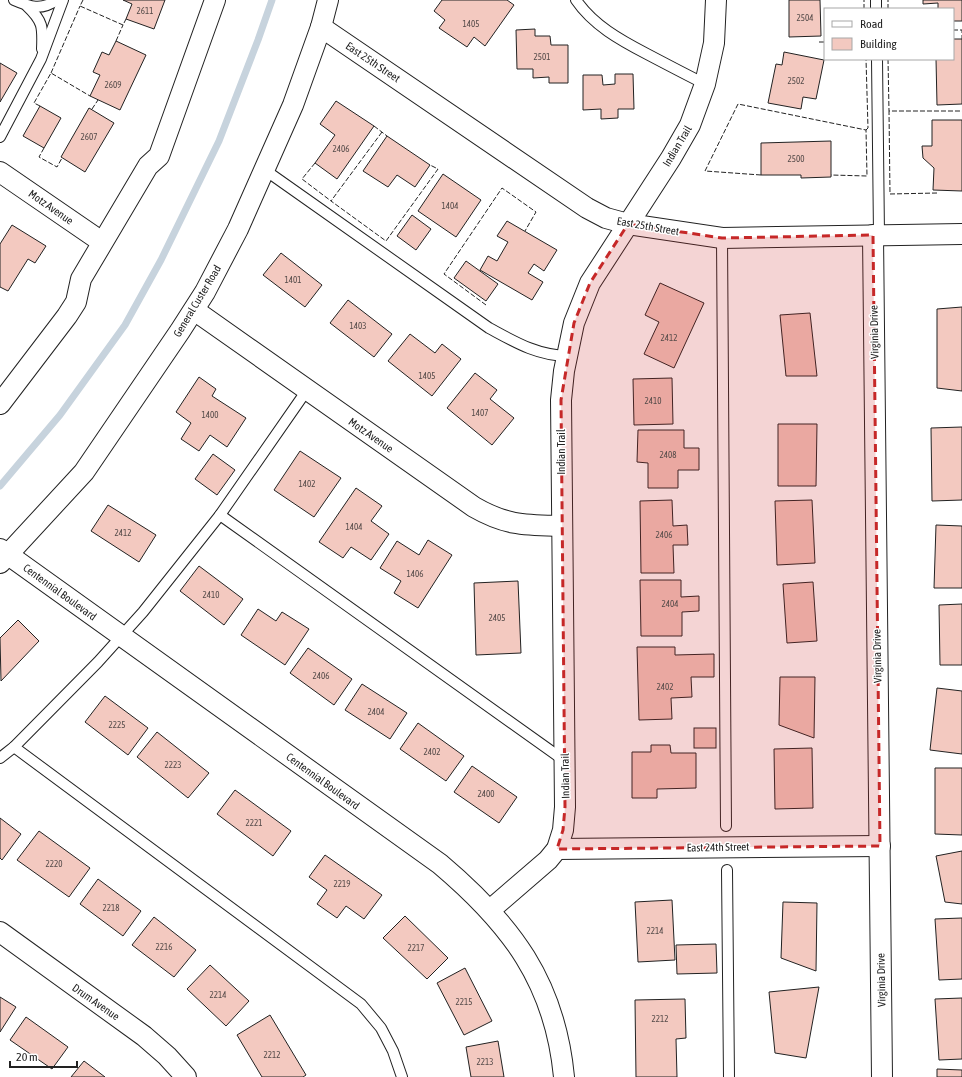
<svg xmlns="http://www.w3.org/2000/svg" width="962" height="1077" font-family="'Asap Condensed',sans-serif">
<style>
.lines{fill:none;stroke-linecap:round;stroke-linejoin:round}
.stream{stroke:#c7d3dd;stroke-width:7}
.building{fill:#f3c9c0;stroke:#222}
.lane-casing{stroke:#222;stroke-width:12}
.street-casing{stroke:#222;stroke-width:22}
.lane{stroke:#fff;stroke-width:10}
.street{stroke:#fff;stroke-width:20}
.fence{stroke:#222;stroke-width:1;stroke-dasharray:5 2;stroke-linecap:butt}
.marked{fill:#c62828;fill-opacity:0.2;stroke:#c62828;stroke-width:3;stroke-dasharray:8 5;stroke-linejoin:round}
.labels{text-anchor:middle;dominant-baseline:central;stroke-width:3;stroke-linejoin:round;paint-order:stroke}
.number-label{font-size:9px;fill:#564c4a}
.street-label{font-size:11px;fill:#222;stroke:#fff}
</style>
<rect width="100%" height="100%" fill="#fff"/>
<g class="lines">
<polyline class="stream" points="0,486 60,415 125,325 161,260 219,141 258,40 272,0"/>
</g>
<g class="building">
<polygon points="123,0 165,0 154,29 126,19 132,4"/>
<polygon points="442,0 507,0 514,5 485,46 474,37 467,47 439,28 445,20 434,11"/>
<polygon points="789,0 820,0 821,36 789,37"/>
<polygon points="923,0 962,0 962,21 953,21 953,9 938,9 938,3 923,4"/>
<polygon points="535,29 535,36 550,36 551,45 568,45 568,83 549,83 549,77 533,78 533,69 517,69 516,30"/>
<polygon points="953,39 962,39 962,104 937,105 936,59 953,59"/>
<polygon points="116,41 146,55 120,110 90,96 100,75 93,72 102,52 109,55"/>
<polygon points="784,52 824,60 816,99 803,97 801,109 768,103 776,64 782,65"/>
<polygon points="0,63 17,73 0,102"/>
<polygon points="615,74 633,74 634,109 618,109 618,118 601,119 601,109 583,110 583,75 602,75 603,85 615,84"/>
<polygon points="336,101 374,126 337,179 315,163 335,135 320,124"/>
<polygon points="40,106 61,118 44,148 23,136"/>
<polygon points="89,108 114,123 85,172 61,157"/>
<polygon points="932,120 962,120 962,191 933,190 934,168 923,158 922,146 932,146"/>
<polygon points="387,136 430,165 415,187 397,175 388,187 363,171"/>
<polygon points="831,141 831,177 801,178 801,175 761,175 761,143"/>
<polygon points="443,174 481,200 456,237 418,211"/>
<polygon points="412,215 431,229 416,250 397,236"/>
<polygon points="507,221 557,250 544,271 534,264 528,273 543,282 532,300 480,270 488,256 497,261 508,242 497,236"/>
<polygon points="12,225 46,246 35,263 28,259 8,291 0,287 0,244"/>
<polygon points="281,253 322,285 305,307 263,275"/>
<polygon points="466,261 498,284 486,301 454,278"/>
<polygon points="660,283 704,303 674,368 644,354 659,322 645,315"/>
<polygon points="348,300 392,334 374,357 330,323"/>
<polygon points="962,307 962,391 937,388 937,309"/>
<polygon points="810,313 817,376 786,376 780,315"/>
<polygon points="410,334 435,353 442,344 461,359 432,396 388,361"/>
<polygon points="475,373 497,390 490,399 514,418 492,445 447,408"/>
<polygon points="199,377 216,389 212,396 246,418 227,447 210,435 199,451 181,439 191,423 176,412"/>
<polygon points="672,378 673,424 634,425 633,379"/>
<polygon points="778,424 817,424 816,486 778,486"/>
<polygon points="962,427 962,500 932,501 931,428"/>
<polygon points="638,430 684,430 684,448 699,448 699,470 678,470 678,488 648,488 648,463 637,462"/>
<polygon points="300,451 341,478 314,517 274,490"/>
<polygon points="213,454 235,470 217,495 195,479"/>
<polygon points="356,488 382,506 371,521 389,534 371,560 351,547 343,558 319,542"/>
<polygon points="672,500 673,526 687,525 688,545 673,545 674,573 641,573 640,501"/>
<polygon points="812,500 815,563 777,565 775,501"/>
<polygon points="108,505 156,535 139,562 91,531"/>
<polygon points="936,525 962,526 962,588 934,588"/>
<polygon points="428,540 452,555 418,608 394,593 401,581 380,568 397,541 419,555"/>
<polygon points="199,566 243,599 224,625 180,591"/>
<polygon points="640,580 681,580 681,597 699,596 699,611 682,612 682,636 641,636"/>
<polygon points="518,581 521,653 476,655 474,583"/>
<polygon points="813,582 817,641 787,643 783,584"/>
<polygon points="962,604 962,665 940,665 939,605"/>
<polygon points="258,609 276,621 282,612 309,629 285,665 241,635"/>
<polygon points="18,620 39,641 1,681 0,638"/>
<polygon points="637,647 675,647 675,655 714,654 714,677 691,677 692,697 671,698 672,719 639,720"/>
<polygon points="308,648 352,679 334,705 290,673"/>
<polygon points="780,677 815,677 814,738 779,725"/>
<polygon points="362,684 407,713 390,739 345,710"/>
<polygon points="937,688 962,691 962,754 930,750"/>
<polygon points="105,696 148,728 128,755 85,722"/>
<polygon points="418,723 464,756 446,781 400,749"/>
<rect x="694" y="728" width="22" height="20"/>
<polygon points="157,732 209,773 188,798 137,757"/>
<polygon points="651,745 670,745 671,753 696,753 696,788 657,789 657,798 632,798 632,752 651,752"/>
<polygon points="812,748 813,808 775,809 774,749"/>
<polygon points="472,766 517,797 499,823 454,792"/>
<polygon points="935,768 962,768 962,835 935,834"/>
<polygon points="235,790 291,831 273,856 217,814"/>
<polygon points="0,818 21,834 2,860 0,858"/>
<polygon points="39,831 90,868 69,897 17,860"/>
<polygon points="962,851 962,904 945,902 936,856"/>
<polygon points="325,855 382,895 364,919 346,906 337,918 317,904 327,890 309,877"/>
<polygon points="98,879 141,911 123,936 80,904"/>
<polygon points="672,900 675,960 638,962 635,902"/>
<polygon points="783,902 817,903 816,971 781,958"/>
<polygon points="405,916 448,958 427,979 383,938"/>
<polygon points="154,917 196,950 174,977 132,945"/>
<polygon points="962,918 962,979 939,980 935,919"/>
<polygon points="716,944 717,973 677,974 676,945"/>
<polygon points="210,965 249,1001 226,1026 187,989"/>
<polygon points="465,968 492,1021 464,1035 437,983"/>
<polygon points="819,987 806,1058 775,1053 769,992"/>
<polygon points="0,997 16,1007 0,1032"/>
<polygon points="962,998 962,1059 939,1060 935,999"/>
<polygon points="685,999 686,1038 676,1039 677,1077 636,1077 635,1000"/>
<polygon points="270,1015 306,1075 303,1077 262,1077 237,1035"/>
<polygon points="26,1017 68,1047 52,1069 10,1040"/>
<polygon points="498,1041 504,1077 471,1077 466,1047"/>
<polygon points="84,1061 105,1077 71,1077"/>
<polygon points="937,1069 962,1070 962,1077 937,1077"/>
</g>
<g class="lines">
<defs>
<g id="lane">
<path d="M14,0c16,7 27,11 43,0"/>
<path d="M576,0c17,25 44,40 71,54 19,10 38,20 58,30"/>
<polyline points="876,0 876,9"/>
<path d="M27,6c16,15 16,21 15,43"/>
<polyline points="877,59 879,235"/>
<polyline points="0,137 41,59 63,0"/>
<path d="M265,170l224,158c26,14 47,27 78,28"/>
<polyline points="722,238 726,826"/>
<polyline points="220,515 565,761"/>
<polyline points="14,747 361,1004 381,1028 393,1051 402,1077"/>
<polyline points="0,758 14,747 98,662 143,612 220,515 307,390"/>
<polyline points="727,870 729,1077"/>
</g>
<g id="street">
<polyline points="321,27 587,208 606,218 628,224 722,238 962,234"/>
<polyline points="0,172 102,242"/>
<polyline points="873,235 882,1077"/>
<path d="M194,310l280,197c33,19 52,18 88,19"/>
<polyline points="0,404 67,316 76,302 81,279 148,166 159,156 215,0"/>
<path d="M0,549l440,315c71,60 115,118 124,213"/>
<polyline points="0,563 84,472 180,331 205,292 238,229 293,105 321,27 328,0"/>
<polyline points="557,849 880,846"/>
<polyline points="490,910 548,860 557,849 563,830 565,807 561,400 564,371 574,323 590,283 671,158 690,125 705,84 714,43 716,0"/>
<polyline points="0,932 144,1036 167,1056 186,1077"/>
</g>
</defs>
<use href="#lane" class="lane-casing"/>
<use href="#street" class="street-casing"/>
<use href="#lane" class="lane"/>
<use href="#street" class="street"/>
<g class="fence">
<polyline points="83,0 80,6 123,25 126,19"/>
<polyline points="864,9 864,0"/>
<polyline points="888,9 888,0"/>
<polyline points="953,30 962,30 962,39"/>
<polyline points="116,41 123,25"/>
<polyline points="819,42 825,42"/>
<polyline points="888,59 889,111"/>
<polyline points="51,73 80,6"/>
<polyline points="40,106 34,103 51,73 90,96"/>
<polyline points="92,109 98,100"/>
<polyline points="374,126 387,136"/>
<polyline points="866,130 868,128 866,59"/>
<polyline points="382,132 331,201 386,241 438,169 430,165"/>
<polyline points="44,148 39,157 57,167 62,158"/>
<polyline points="315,163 302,179 331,201"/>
<polyline points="761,175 705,171 738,104 866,130 867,176 831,175"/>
<polyline points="937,193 890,194 889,111 962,111"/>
<polyline points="486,305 444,274 502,188 536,212 525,231"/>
</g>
</g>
<path class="marked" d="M628,224l94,14 151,-3 7,611 -323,3 6,-19 2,-23 -4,-407 13,-77 16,-40z"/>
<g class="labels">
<g class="number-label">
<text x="145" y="11">2611</text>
<text x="805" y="18">2504</text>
<text x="471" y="24">1405</text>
<text x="542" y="57">2501</text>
<text x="796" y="81">2502</text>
<text x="113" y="85">2609</text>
<text x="89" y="137">2607</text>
<text x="341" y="149">2406</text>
<text x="796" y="159">2500</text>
<text x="450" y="206">1404</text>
<text x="293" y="280">1401</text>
<text x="358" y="326">1403</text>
<text x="669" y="338">2412</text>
<text x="427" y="376">1405</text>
<text x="653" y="401">2410</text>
<text x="480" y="413">1407</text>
<text x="210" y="415">1400</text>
<text x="668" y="455">2408</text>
<text x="307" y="484">1402</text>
<text x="354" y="527">1404</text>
<text x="123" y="533">2412</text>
<text x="664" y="535">2406</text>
<text x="415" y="574">1406</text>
<text x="211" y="595">2410</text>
<text x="670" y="604">2404</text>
<text x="497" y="618">2405</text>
<text x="321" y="676">2406</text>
<text x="665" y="687">2402</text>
<text x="376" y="712">2404</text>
<text x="117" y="725">2225</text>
<text x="432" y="752">2402</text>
<text x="173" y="765">2223</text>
<text x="486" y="794">2400</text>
<text x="254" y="823">2221</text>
<text x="54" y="864">2220</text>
<text x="342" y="884">2219</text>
<text x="111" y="908">2218</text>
<text x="655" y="931">2214</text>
<text x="164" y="947">2216</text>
<text x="416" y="948">2217</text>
<text x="218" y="995">2214</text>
<text x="464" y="1002">2215</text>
<text x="660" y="1019">2212</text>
<text x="272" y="1055">2212</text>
<text x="485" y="1062">2213</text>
</g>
<g class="street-label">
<text transform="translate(373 62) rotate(34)">East 25th Street</text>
<text transform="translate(677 146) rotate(-59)">Indian Trail</text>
<text transform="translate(51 207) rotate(35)">Motz Avenue</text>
<text transform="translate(648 226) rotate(10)">East 25th Street</text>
<text transform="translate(197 301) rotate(-59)">General Custer Road</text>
<text transform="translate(874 332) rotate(-91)">Virginia Drive</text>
<text transform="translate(371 435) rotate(35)">Motz Avenue</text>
<text transform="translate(561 452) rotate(-90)">Indian Trail</text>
<text transform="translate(60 592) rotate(36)">Centennial Boulevard</text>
<text transform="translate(877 656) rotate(-91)">Virginia Drive</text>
<text transform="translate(565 776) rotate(-91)">Indian Trail</text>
<text transform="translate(323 781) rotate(36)">Centennial Boulevard</text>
<text transform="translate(718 847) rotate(-1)">East 24th Street</text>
<text transform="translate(881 980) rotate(-91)">Virginia Drive</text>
<text transform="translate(96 1002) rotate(35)">Drum Avenue</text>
</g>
</g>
<rect x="824" y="8" width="130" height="52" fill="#ffffff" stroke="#a7a7a7"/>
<rect x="832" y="21" width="20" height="6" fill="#ffffff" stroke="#a7a7a7"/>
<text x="860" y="28" font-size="12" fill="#222222">Road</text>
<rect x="832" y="38" width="20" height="12" fill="#f3c9c0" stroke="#a7a7a7"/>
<text x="860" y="48" font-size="12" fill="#222222">Building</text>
<path d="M10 1061v6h67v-6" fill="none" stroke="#222222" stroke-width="2"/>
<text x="16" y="1061" font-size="12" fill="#222222" stroke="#ffffff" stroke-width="3" paint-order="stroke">20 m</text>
</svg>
